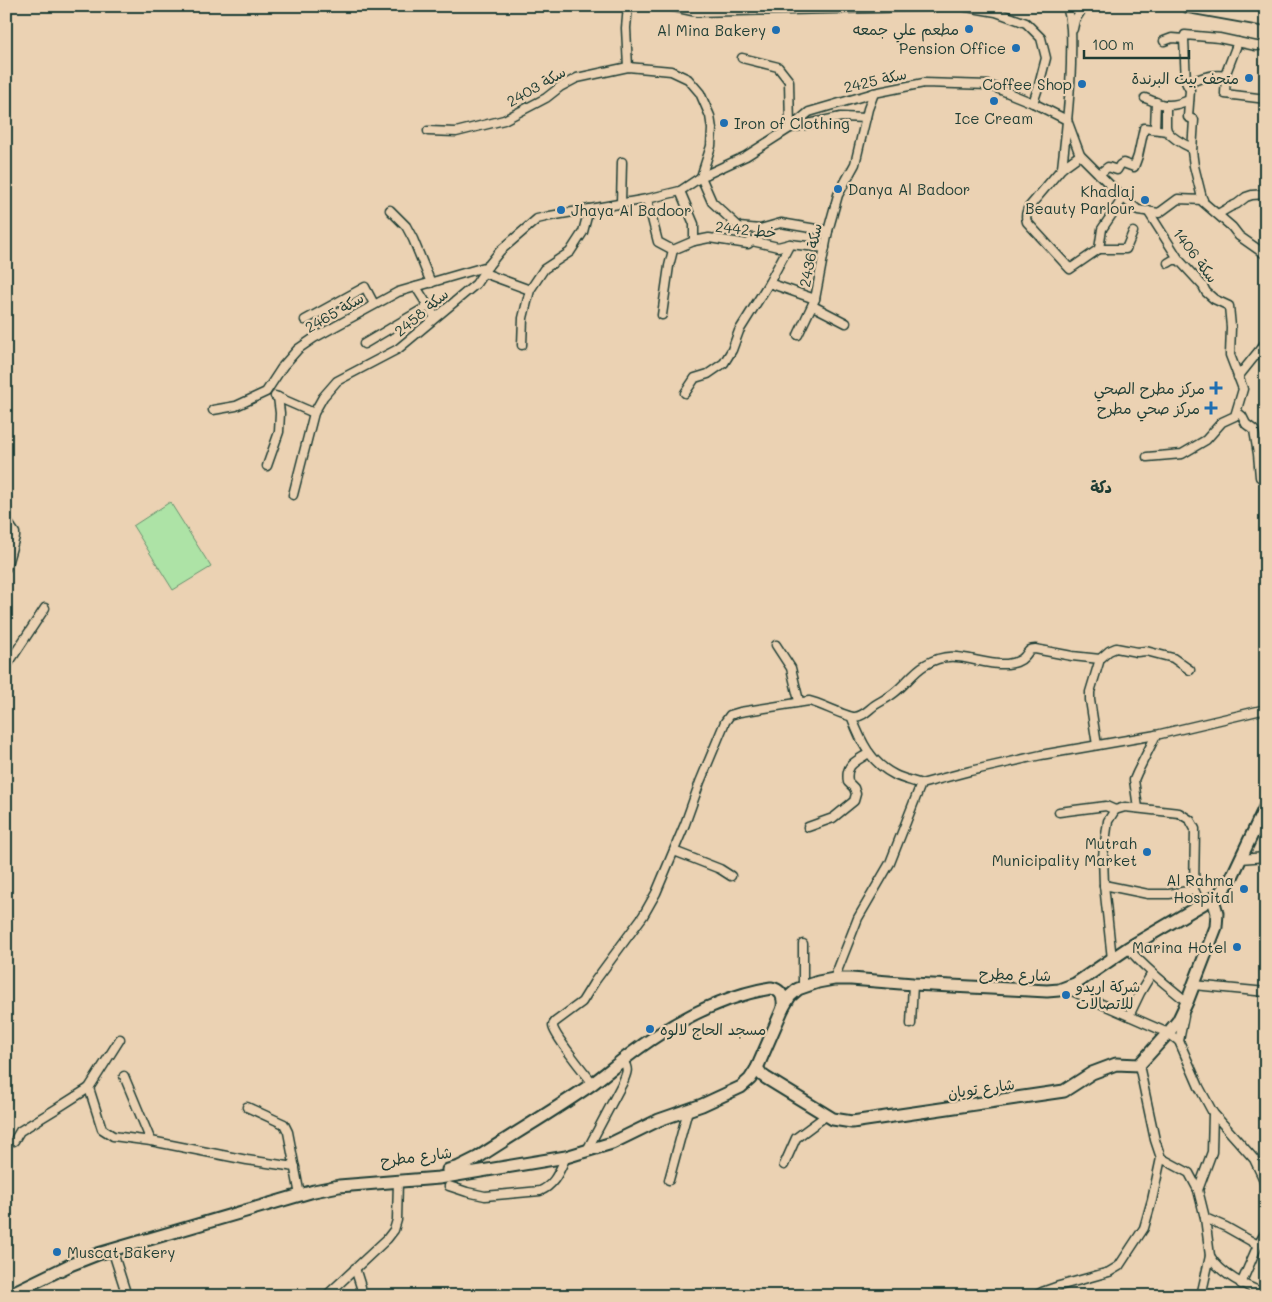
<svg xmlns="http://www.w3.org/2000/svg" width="1272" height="1302" font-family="Mali,'Playpen Sans Arabic',sans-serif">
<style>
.green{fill:#ade3a6;stroke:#66906d}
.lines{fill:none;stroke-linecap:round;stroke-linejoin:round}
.street-casing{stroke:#1f3d34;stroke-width:11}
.secondary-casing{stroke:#1f3d34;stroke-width:15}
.primary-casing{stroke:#1f3d34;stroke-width:16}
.street{stroke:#ebd2b3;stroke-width:8}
.secondary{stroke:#ebd2b3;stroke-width:11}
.primary{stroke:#ebd2b3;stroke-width:12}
.poi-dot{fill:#1f6fb2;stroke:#ebd2b3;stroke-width:2}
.labels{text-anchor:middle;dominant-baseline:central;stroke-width:4.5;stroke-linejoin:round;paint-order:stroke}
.poi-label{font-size:15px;fill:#1f3d34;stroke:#ebd2b3;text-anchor:end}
.street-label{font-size:15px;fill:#1f3d34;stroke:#ebd2b3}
.neighbourhood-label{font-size:16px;font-weight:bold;fill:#1f3d34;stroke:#ebd2b3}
</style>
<rect width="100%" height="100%" fill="#ebd2b3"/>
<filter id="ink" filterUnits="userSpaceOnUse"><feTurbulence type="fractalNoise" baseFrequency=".02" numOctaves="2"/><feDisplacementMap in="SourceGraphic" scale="10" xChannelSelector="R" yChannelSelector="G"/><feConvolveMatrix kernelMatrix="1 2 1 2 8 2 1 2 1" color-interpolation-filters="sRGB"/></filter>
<g filter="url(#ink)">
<polygon class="green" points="170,502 211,567 173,590 133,526"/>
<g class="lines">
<defs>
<g id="street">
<polyline points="669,6 697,12 961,6 996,12 1026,23 1041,38 1046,58 1039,85 1033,103"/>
<polyline points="1073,29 1075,20 1084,6"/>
<polyline points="1184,39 1186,82 1190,90 1188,117 1194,120 1192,151 1194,166 1203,202 1232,227 1239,236 1266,255"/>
<polyline points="1164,41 1172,38 1184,39 1185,35 1219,38 1256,46 1266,45"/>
<polyline points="1238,42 1226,73 1225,94 1266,99"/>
<polyline points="742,58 778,67 789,81 790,128 841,117 866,118"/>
<polyline points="628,67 626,28 628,6"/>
<path d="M1187,84c12,-6 26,-11 39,-8"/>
<path d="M1145,98c6,2 11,5 16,6 10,3 19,0 28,-4"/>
<polyline points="1166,105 1166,126 1167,131"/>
<polyline points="1067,120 1080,155 1120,195 1138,210 1159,213 1178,199 1203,200"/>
<polyline points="1155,129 1156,102"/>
<polyline points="428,131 456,132 504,120 546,98 560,87 577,78 628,67 671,71 688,79 700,93 710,116 712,129 711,146 701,177 712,202 739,227 760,229 781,223 828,231"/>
<path d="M1080,155l-18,13 -33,39c-3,5 -4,9 -2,15l43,47 29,-20"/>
<path d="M1062,168c4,-35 8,-69 9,-104 0,-20 2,-39 -4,-58"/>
<path d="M1099,174l9,-7 9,3 3,-5 3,-2 11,4 4,-11 6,-28 23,3c6,8 16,13 25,17"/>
<polyline points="647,199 658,242 673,250"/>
<polyline points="621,203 622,162"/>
<polyline points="390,210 406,226 413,239 431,283"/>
<polyline points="1218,214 1230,207 1237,204 1246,197 1252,195 1266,194"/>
<polyline points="1265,217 1266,219"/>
<polyline points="694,241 709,238 748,244 752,241 778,247 790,244 825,248"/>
<polyline points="1099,249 1102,229 1123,198"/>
<polyline points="1099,249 1126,249 1133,232"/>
<polyline points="1168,263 1173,260 1179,260"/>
<polyline points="484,273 530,290"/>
<polyline points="769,283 790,244"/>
<polyline points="416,287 435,317"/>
<polyline points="813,306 846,323"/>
<polyline points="662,315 669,266 673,250 694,241 694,224 680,191"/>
<polyline points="305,320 365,287 374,304"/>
<polyline points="798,335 815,299"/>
<polyline points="364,344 428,306"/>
<polyline points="522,345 523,318 530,290 544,269 570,252 583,232 589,209"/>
<polyline points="1238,377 1266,342"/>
<polyline points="685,393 695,378 708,374 724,363 732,350 739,331 769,283 815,299 828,231 838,195 855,164 868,109 874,93"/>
<polyline points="275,396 314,413"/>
<polyline points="213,410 236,406 266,392 283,366 298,349 314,338 398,292 488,266"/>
<polyline points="1237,412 1242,416 1246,424 1254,430 1258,454 1260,477"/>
<polyline points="1147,457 1182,454 1206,440 1222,422 1235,416 1243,389 1230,355 1231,327 1229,306 1214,299 1206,292 1203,286 1179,260 1148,211"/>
<polyline points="267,466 279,432 280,413 278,397"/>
<polyline points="293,495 314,413 323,397 337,381 398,349 476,284 488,266 500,251 537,219 550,216 647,199 680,191 701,177 746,156 790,128 809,112 874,93 924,83 989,85 1033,103 1067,120"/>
<polyline points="6,520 15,533 15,537 6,568"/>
<polyline points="776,645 791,668 799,701"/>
<polyline points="6,667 45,608"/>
<path d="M852,718c9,24 19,45 43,57 8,4 18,6 26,9"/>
<polyline points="1097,745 1090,700 1090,692 1100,659"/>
<polyline points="1138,808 1134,780 1137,773 1156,735"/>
<polyline points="1059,812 1106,806 1115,810"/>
<path d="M808,827l25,-9 21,-17 2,-7 -2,-6 -6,-6c-3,-18 7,-20 21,-29"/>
<polyline points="674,851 720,869 731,876"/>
<polyline points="1240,859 1266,857"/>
<polyline points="1104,885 1148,894 1169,894 1194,890"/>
<path d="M1128,948c17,21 39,37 59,54l-1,3"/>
<polyline points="1112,959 1104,885 1103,856 1108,821 1115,810 1125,807 1179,813 1190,820 1195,829 1194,890 1202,905"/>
<polyline points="834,979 858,918 890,863 921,784 970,771 1041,755 1156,735 1266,709"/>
<polyline points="1194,985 1266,992"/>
<polyline points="803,986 803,944"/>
<polyline points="1065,988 1168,1033 1179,1041 1199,1087 1213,1113 1254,1159 1263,1178 1266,1189"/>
<polyline points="1129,1016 1140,993 1152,973"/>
<polyline points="911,1024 913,984"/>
<polyline points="1179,1041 1184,1016"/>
<polyline points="1139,1065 1155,1140 1161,1158 1189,1173 1198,1190"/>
<polyline points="124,1076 151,1141"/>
<path d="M593,1083c-7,-8 -40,-49 -40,-57 0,-1 1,-3 2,-4l27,-20 13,-21 48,-65 13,-23 29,-69 15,-42 25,-60 5,-7 10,-3 69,-11c11,2 39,17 46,16 9,-1 13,-7 20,-12 6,-4 13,-7 19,-12 11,-8 19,-21 31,-28 30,-19 52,1 82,-1 7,-1 13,-2 17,-7 5,-5 4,-8 11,-8l37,7 28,3 9,-8 7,-3 21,4 9,-1 27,7 17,12"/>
<polyline points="89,1088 102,1129 113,1136 151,1141 247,1160 295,1167"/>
<polyline points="247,1107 284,1124 288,1132 299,1190"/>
<polyline points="14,1141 20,1131 56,1109 89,1088 120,1039"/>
<path d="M586,1152l37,-70c4,-10 6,-12 0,-22"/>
<polyline points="784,1165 796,1138 827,1115"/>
<polyline points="669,1180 688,1110"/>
<path d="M449,1186l18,6 18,4 55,-5c15,-6 19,-20 26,-34"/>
<polyline points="1205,1218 1226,1227 1258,1245 1266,1232"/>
<polyline points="112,1249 127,1296"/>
<path d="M1210,1256c11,19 36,30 56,38"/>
<polyline points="355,1268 361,1287 361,1296"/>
<polyline points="1241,1284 1258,1245"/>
<polyline points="326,1296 387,1239 394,1230 397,1220 398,1181"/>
<polyline points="1035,1296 1042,1292 1059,1286 1109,1272 1119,1266 1144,1228 1152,1200 1161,1158"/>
<polyline points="1201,1296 1210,1256 1205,1218 1198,1190 1212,1152 1213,1113"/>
</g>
<g id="secondary">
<polyline points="757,1068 762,1075 766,1078 833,1119 852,1122 1064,1091 1092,1073 1116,1064 1139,1065 1168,1033 1178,1021 1187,1002 1216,927 1217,913 1213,899"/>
<path d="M448,1170l11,-3 18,-9c38,-25 78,-48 115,-74 12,-9 24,-19 36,-28 42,-32 90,-59 143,-68 11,2 13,10 12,20"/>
<polyline points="6,1296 70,1265 98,1254 314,1191 339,1186 439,1178 566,1157 612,1143 659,1120 702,1105 741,1087 750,1079 757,1068 783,1008 790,996 798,989 818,982 834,979 851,979 913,984 1047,991 1059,990 1075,984 1128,948 1218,895 1230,881 1266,805"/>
</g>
<g id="primary">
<polyline points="1188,6 1266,20"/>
<polyline points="1262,6 1266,7"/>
</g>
</defs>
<use href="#street" class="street-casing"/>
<use href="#secondary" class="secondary-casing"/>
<use href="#primary" class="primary-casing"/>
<use href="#street" class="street"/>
<use href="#secondary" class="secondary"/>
<use href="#primary" class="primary"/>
</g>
</g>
<g class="poi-dot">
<circle cx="969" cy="29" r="5"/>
<circle cx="776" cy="30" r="5"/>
<circle cx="1016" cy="48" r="5"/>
<circle cx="1249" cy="78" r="5"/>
<circle cx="1082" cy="84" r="5"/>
<circle cx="994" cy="101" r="5"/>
<circle cx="724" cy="123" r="5"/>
<circle cx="838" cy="189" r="5"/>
<circle cx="1145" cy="200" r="5"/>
<circle cx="561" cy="210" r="5"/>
<path d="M1213.5 380.5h5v5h5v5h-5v5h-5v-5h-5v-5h5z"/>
<path d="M1208.5 400.5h5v5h5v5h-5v5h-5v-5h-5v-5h5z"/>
<circle cx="1147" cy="852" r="5"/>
<circle cx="1244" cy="889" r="5"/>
<circle cx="1237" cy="947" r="5"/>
<circle cx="1066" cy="995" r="5"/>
<circle cx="650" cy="1029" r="5"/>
<circle cx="57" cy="1252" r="5"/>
</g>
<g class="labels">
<g class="poi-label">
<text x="959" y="29">مطعم علي جمعه</text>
<text x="766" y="30">Al Mina Bakery</text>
<text x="1006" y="48">Pension Office</text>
<text x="1239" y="78">متحف بيت البرندة</text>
<text x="1072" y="84">Coffee Shop</text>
<text x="994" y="118" text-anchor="middle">Ice Cream</text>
<text x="734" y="123" text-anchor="start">Iron of Clothing</text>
<text x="848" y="189" text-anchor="start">Danya Al Badoor</text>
<text x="1135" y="191">Khadlaj<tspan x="1135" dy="17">Beauty Parlour</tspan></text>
<text x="571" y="210" text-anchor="start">Jhaya Al Badoor</text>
<text x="1205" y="388">مركز مطرح الصحي</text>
<text x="1200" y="408">مركز صحي مطرح</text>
<text x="1137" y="843">Mutrah<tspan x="1137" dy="17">Municipality Market</tspan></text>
<text x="1234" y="880">Al Rahma<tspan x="1234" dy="17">Hospital</tspan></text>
<text x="1227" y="947">Marina Hotel</text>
<text x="1076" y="986" text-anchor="start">شركة اريدو<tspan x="1076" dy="17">للاتصالات</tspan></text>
<text x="660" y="1029" text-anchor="start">مسجد الحاج لالوه</text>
<text x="67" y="1252" text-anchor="start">Muscat Bakery</text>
</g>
<g class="street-label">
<text transform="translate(875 80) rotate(-13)">سكة 2425</text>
<text transform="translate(536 86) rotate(-30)">سكة 2403</text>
<text transform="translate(746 229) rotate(6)">2442 خط</text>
<text transform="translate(810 255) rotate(-79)">سكة 2436</text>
<text transform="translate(1196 255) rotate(53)">1406 سكة</text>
<text transform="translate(334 312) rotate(-30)">سكة 2465</text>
<text transform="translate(421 312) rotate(-40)">سكة 2458</text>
<text transform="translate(1015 974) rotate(2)">شارع مطرح</text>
<text transform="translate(981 1088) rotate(-8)">شارع تويان</text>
<text transform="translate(416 1156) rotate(-7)">شارع مطرح</text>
</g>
<g class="neighbourhood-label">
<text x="1101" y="486">دكة</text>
</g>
</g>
<rect width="1272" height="1302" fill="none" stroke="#ebd2b3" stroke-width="25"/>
<rect x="12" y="12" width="1247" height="1277" fill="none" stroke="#1f3d34" stroke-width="2" filter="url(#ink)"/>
<path d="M1084 50v8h105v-8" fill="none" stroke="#1f3d34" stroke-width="2.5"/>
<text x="1092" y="50" font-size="15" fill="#1f3d34" stroke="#ebd2b3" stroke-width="4" paint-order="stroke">100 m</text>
</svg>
